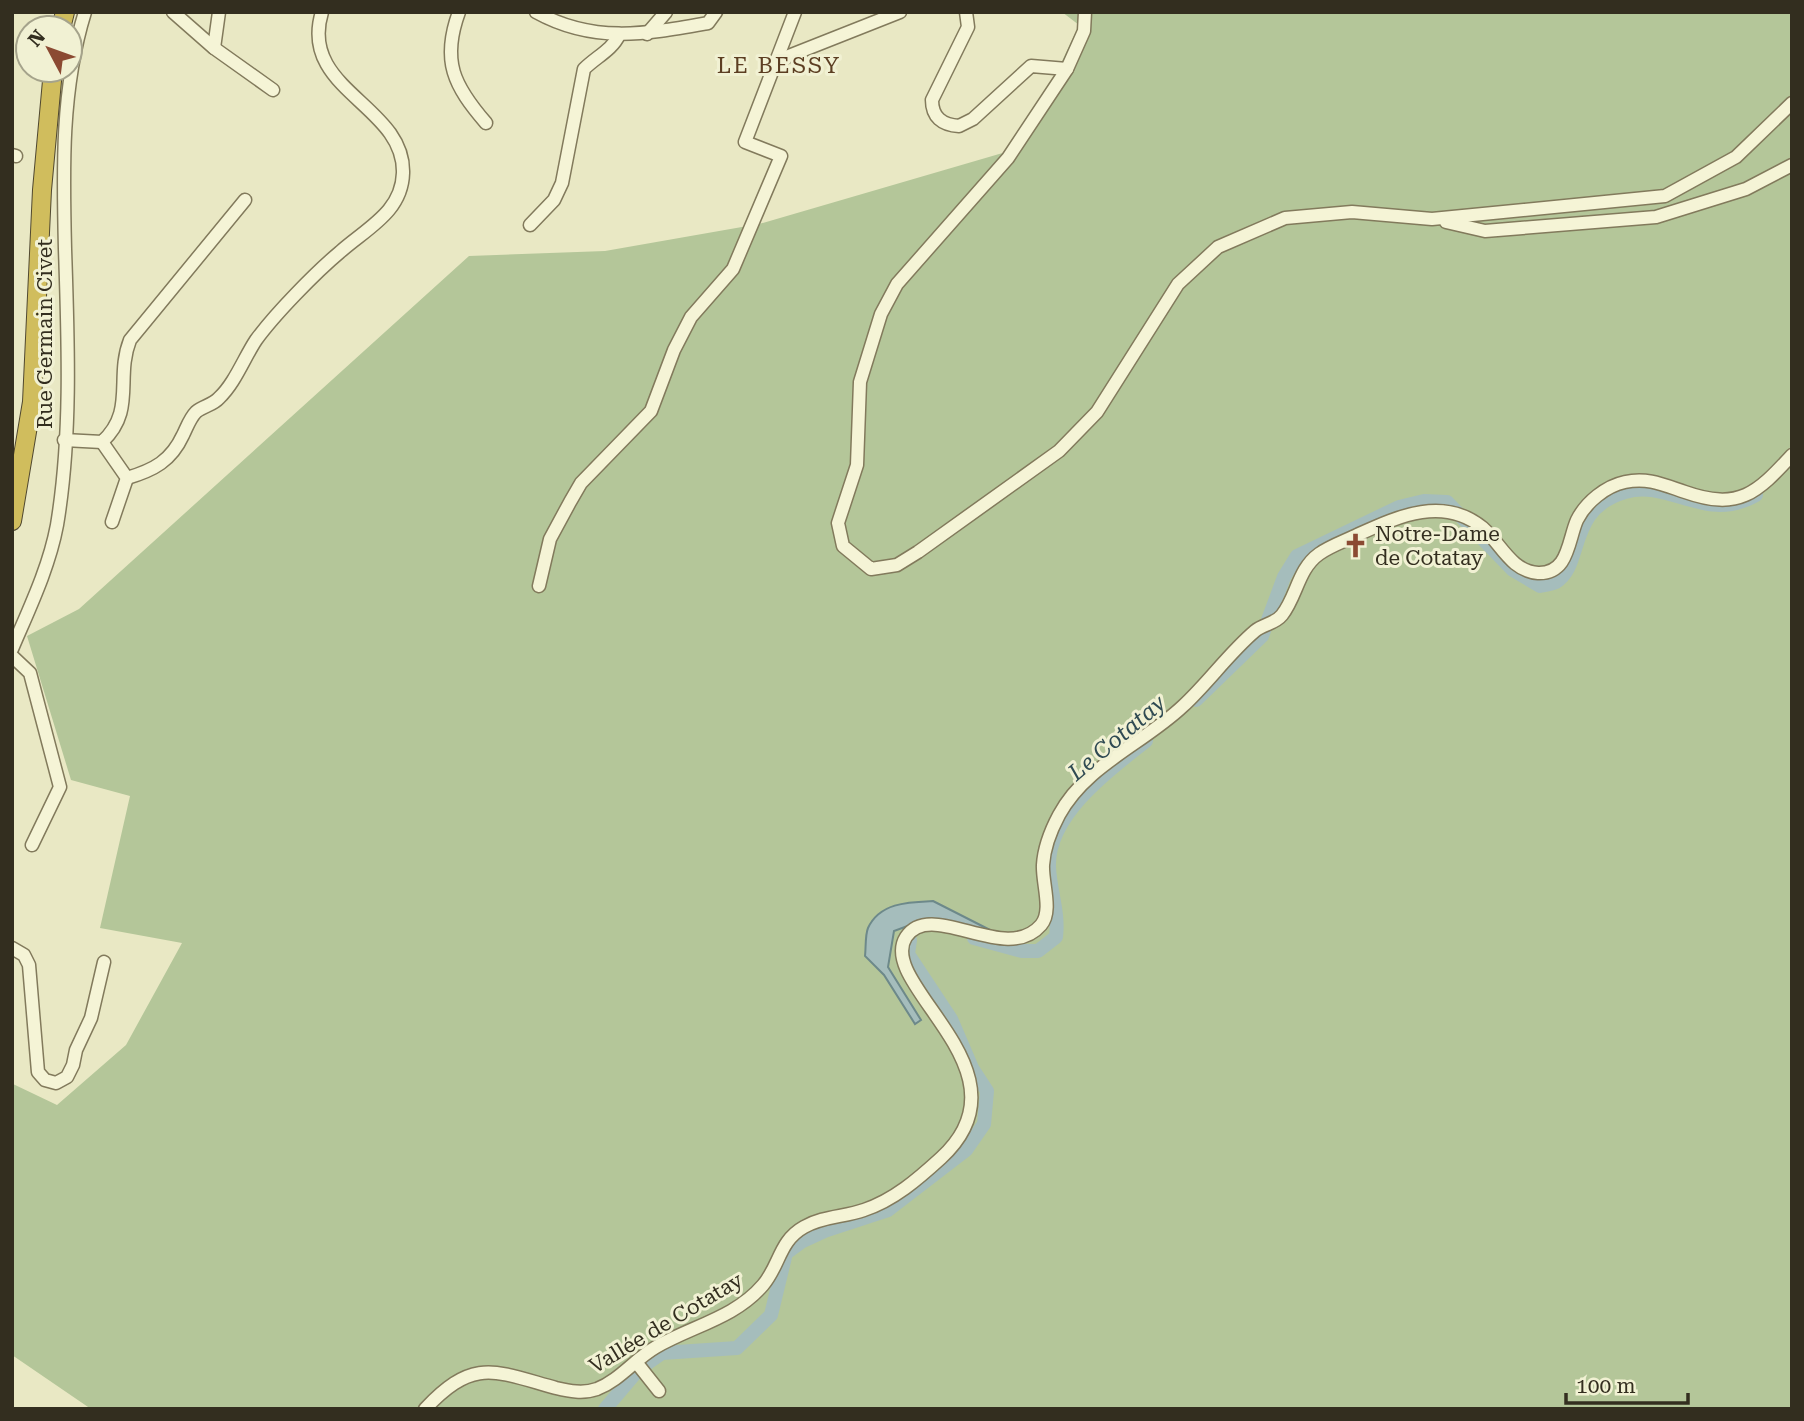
<svg xmlns="http://www.w3.org/2000/svg" width="1804" height="1421" font-family="'Roboto Serif',serif">
<style>
.green{fill:#b4c699}
.water{fill:#a5bdbc;stroke:#6d898a;stroke-width:2}
.lines{fill:none;stroke-linecap:round;stroke-linejoin:round}
.river{stroke:#a5bdbc;stroke-width:14}
.minor-casing{stroke:#827a5c;stroke-width:15}
.highway-casing{stroke:#504830;stroke-width:20}
.minor{stroke:#f5f4d6;stroke-width:12}
.highway{stroke:#d0bd5d;stroke-width:18}
.labels{text-anchor:middle;dominant-baseline:central;stroke-width:6;stroke-linejoin:round;paint-order:stroke}
.street-label{font-size:21px;fill:#332e1f;stroke:#f1f1d3}
.poi-label{font-size:21px;fill:#332e1f;stroke:#f1f1d3;text-anchor:start}
.neighbourhood-label{font-size:23px;letter-spacing:2px;fill:#5c3e22;stroke:#f1f1d3}
.water-label{font-size:23px;font-style:italic;fill:#2f4a52;stroke:#f1f1d3}
</style>
<rect width="100%" height="100%" fill="#e9e8c4"/>
<polygon class="green" points="1062,12 1792,12 1792,1409 91,1409 12,1355 12,1086 13,1084 57,1105 126,1045 182,943 100,928 130,796 71,780 27,636 79,609 469,256 605,251 759,224 1006,152 1056,74 1079,25"/>
<path class="water" d="M933,901l61,31 -65,-14 -35,13 -6,36 33,53 -6,4 -31,-49 -19,-19c1,-8 0,-21 3,-28 12,-26 42,-26 65,-27z"/>
<g class="lines">
<g class="river">
<path d="M1196,700l66,-64 22,-59 13,-21 102,-49 25,-6 23,1 66,68 27,16c5,-1 12,-2 16,-4 28,-17 10,-73 69,-90 45,-13 81,32 131,3"/>
<path d="M974,938l48,13h16l18,-14c3,-25 -6,-46 -7,-70 -2,-52 61,-98 97,-126"/>
<polyline points="605,1409 639,1369 662,1353 737,1348 771,1315 786,1253 801,1242 827,1230 888,1210 966,1150 984,1124 987,1091 972,1068 951,1019 908,954 910,940"/>
</g>
<defs>
<g id="minor">
<polyline points="173,12 214,48 273,90"/>
<path d="M459,12c-18,49 -5,74 27,111"/>
<path d="M536,12c58,32 110,22 172,11l8,-11"/>
<path d="M966,12l2,15 -36,73c0,17 10,25 27,26l14,-7 58,-53 36,3"/>
<polyline points="1085,12 1084,31 1067,69 1008,158 897,284 881,314 860,382 857,465 838,523 843,546 871,569 897,565 918,552 1059,451 1097,412 1178,284 1218,247 1285,218 1352,212 1432,219 1665,196 1736,157 1792,103"/>
<polyline points="647,34 666,12"/>
<polyline points="214,48 219,12"/>
<polyline points="776,61 900,12"/>
<polyline points="12,155 16,156"/>
<polyline points="1446,222 1485,231 1656,217 1746,189 1792,165"/>
<path d="M530,225l24,-25 8,-17 22,-114c12,-12 28,-19 35,-34"/>
<path d="M64,440l38,2c34,-31 13,-64 28,-102l115,-140"/>
<polyline points="102,442 127,478 112,522"/>
<path d="M127,478c27,-8 44,-17 56,-43 4,-8 7,-17 13,-23 7,-6 17,-7 23,-14 16,-15 25,-40 37,-58 19,-26 59,-67 84,-88 27,-24 62,-40 63,-79 2,-68 -105,-83 -81,-161"/>
<polyline points="539,586 550,539 570,502 581,483 651,411 674,350 691,317 733,269 781,156 745,142 795,12"/>
<path d="M12,649c17,-40 37,-81 45,-124 15,-90 11,-186 8,-276 -2,-79 -4,-160 20,-237"/>
<polyline points="12,656 30,673 60,787 32,845"/>
<polyline points="12,948 24,955 29,965 38,1072 45,1080 56,1083 67,1077 73,1065 76,1050 91,1018 104,962"/>
<polyline points="636,1362 659,1391"/>
<path d="M425,1409c49,-52 69,-38 131,-21 13,3 27,6 41,1 23,-9 38,-30 59,-42 36,-21 79,-29 107,-62 17,-20 16,-44 41,-58 19,-11 41,-10 60,-17 30,-10 54,-31 77,-52 95,-87 -66,-173 -35,-221 25,-39 100,29 135,-12 12,-14 1,-42 2,-60 1,-17 8,-35 16,-50 27,-50 84,-71 124,-109 25,-23 46,-53 72,-75 8,-7 20,-7 27,-16 15,-19 16,-46 37,-61 11,-8 26,-13 38,-19 40,-18 86,-40 126,-7 18,16 28,43 55,45 31,1 30,-33 39,-53 9,-18 29,-34 48,-38 23,-5 39,3 60,10 54,19 72,1 107,-37"/>
</g>
<g id="highway">
<polyline points="61,28 65,12"/>
<polyline points="12,521 32,402 42,190 53,70"/>
</g>
</defs>
<use href="#minor" class="minor-casing"/>
<use href="#highway" class="highway-casing"/>
<use href="#minor" class="minor"/>
<use href="#highway" class="highway"/>
</g>
<defs>
<symbol id="church-bare" viewBox="-9 -9 18 18"><path d="M-1.2-6h2.4v3.5h3.3v2.4h-3.3V6h-2.4V-.1h-3.3v-2.4h3.3Z" fill="#8b4a32" stroke="#f1f1d3" stroke-width="2.5" paint-order="stroke"/></symbol>
</defs>
<g fill-rule="evenodd">
<use href="#church-bare" x="1338" y="528" width="35" height="35"/>
</g>
<g class="labels">
<g class="street-label">
<text transform="translate(45 334) rotate(-90)">Rue Germain Civet</text>
<text transform="translate(666 1323) rotate(-31)">Vallée de Cotatay</text>
</g>
<g class="poi-label">
<text x="1375" y="534">Notre-Dame<tspan x="1375" dy="24">de Cotatay</tspan></text>
</g>
<g class="neighbourhood-label">
<text x="779" y="65">LE BESSY</text>
</g>
<g class="water-label">
<text transform="translate(1117 738) rotate(-40)">Le Cotatay</text>
</g>
</g>
<rect width="1804" height="1421" fill="none" stroke="#332e1f" stroke-width="28"/>
<g transform="translate(49 49) rotate(311)"><circle r="33" fill="#f1f1d3" stroke="#a5a38b" stroke-width="2"/>
<path d="M0-5L12 26L0 18L-12 26Z" fill="#8b4a32"/>
<text y="-10" font-size="19" font-weight="bold" text-anchor="middle" fill="#332e1f">N</text>
</g>
<path d="M1566 1393v10h122v-10" fill="none" stroke="#332e1f" stroke-width="3.5"/>
<text x="1576" y="1393" font-size="21" fill="#332e1f" stroke="#f1f1d3" stroke-width="5" paint-order="stroke">100 m</text>
</svg>
